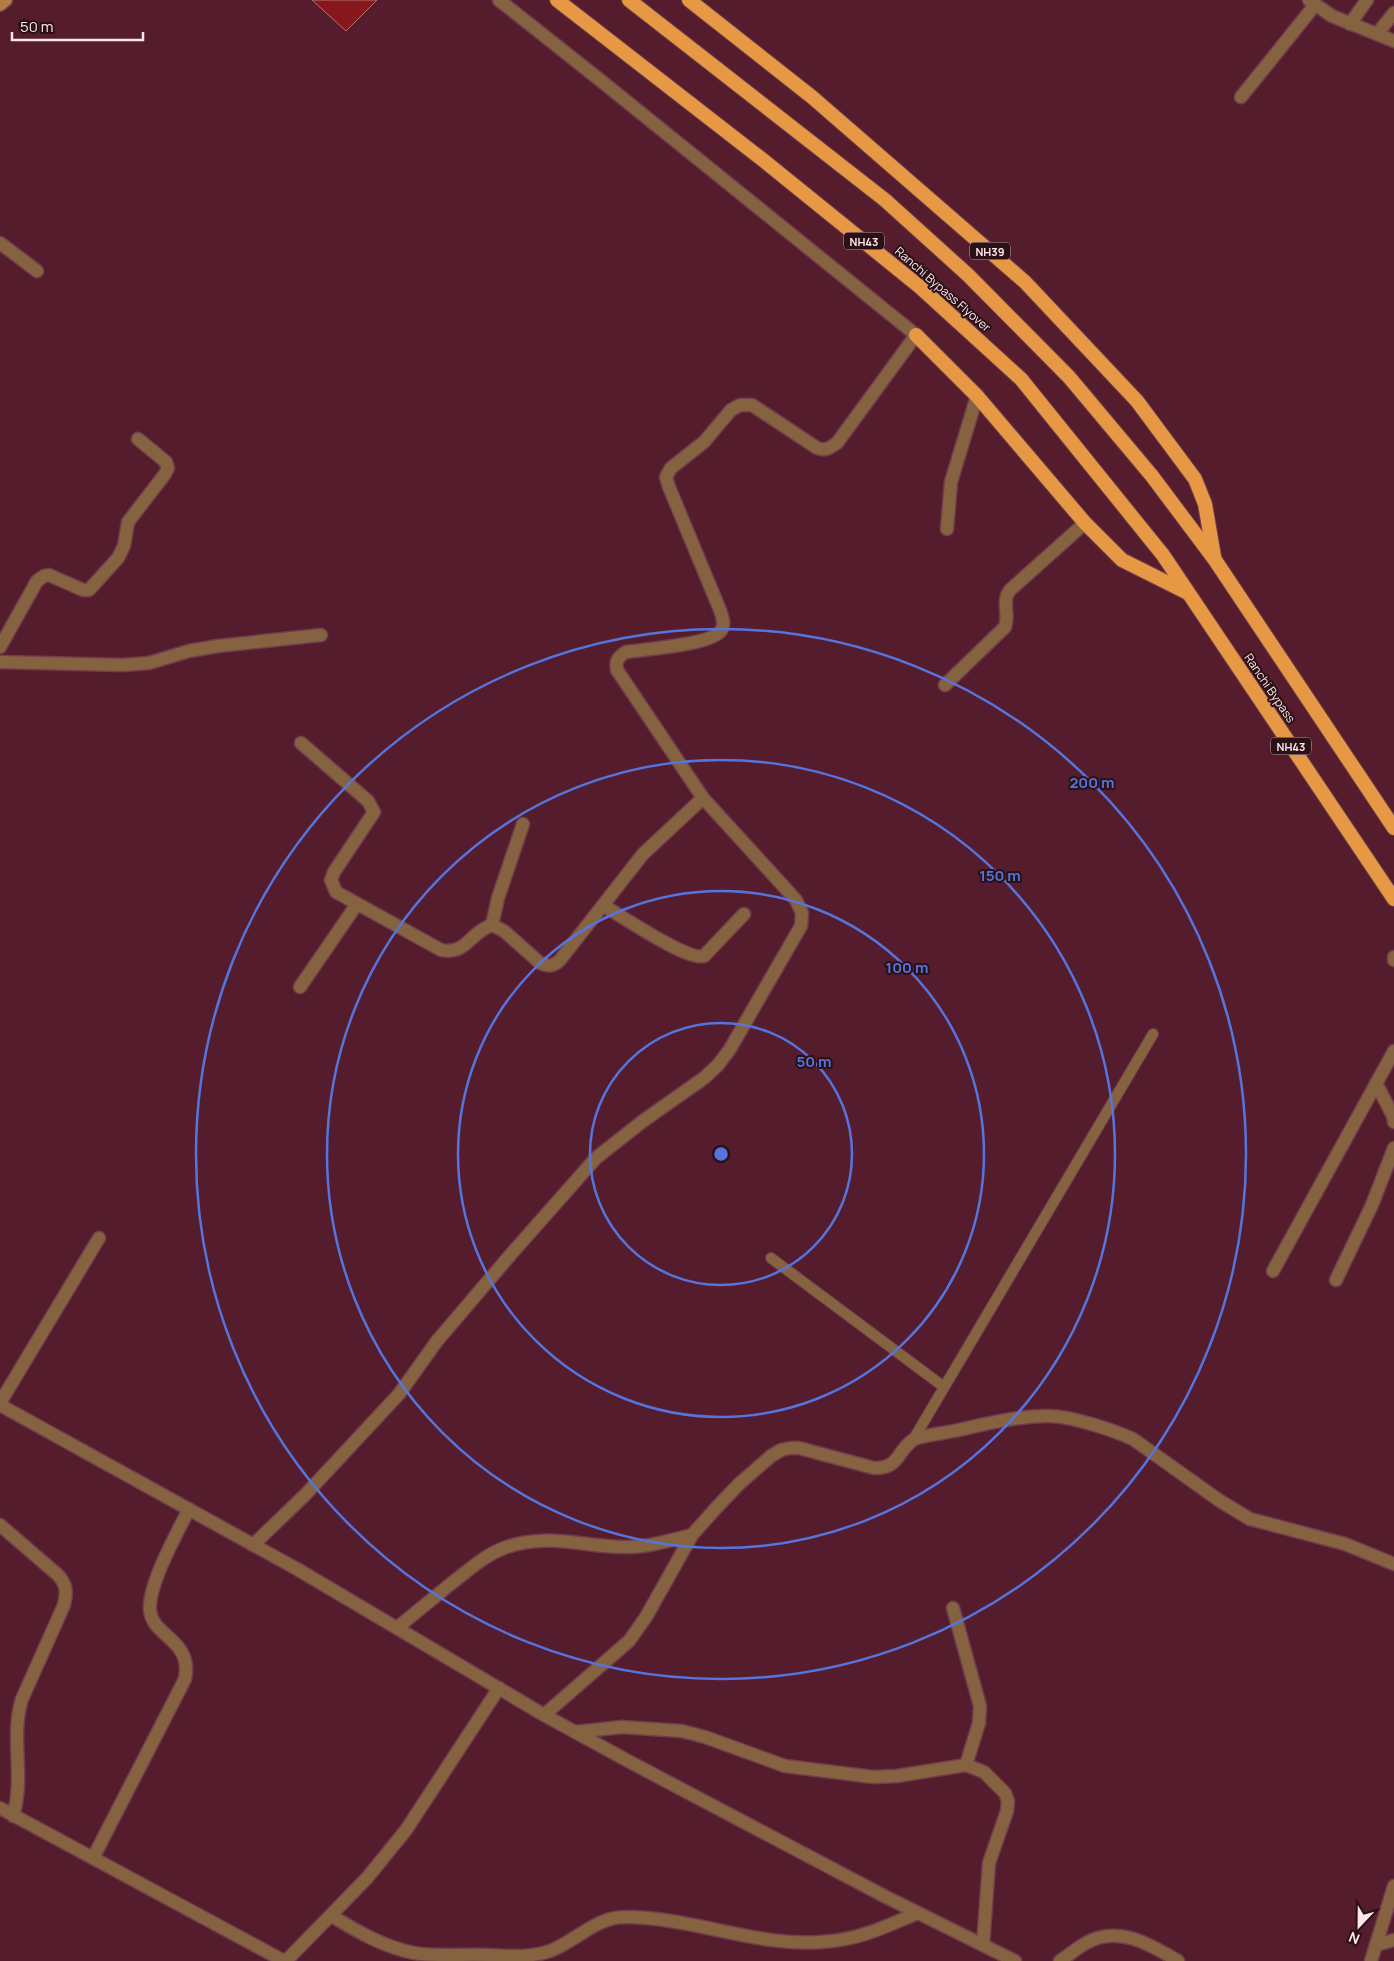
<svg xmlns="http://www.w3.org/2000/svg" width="1394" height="1961" font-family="Manrope,sans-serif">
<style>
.building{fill:#87171c;stroke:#b4726d}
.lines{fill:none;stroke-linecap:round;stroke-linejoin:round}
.service-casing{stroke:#6f3d4c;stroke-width:12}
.minor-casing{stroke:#6f3d4c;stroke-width:15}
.tertiary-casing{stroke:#6f3d4c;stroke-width:15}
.secondary-casing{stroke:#6f3d4c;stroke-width:15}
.trunk-casing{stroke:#6f3d4c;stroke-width:16}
.service{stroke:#856341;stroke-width:10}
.minor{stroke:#856341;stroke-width:12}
.tertiary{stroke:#856341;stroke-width:12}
.secondary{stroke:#b37c44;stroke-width:12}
.trunk{stroke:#e69844;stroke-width:14}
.ring{fill:none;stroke:#5674dd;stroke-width:2.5}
.labels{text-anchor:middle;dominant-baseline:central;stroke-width:4;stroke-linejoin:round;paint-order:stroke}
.shield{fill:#2a1118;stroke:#bfa8ac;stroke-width:1}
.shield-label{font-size:11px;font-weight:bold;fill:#ffe8ec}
.street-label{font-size:12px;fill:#ffe8ec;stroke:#2a1118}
.centre{fill:#5674dd;stroke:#2a1118;stroke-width:2.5}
.ring-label{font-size:15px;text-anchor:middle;font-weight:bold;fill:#5674dd;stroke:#2a1118;stroke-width:4;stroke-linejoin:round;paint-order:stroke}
</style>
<rect width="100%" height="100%" fill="#541c2d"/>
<polygon class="building" points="312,0 377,0 346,31"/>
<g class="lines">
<defs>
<g id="service">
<polyline points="771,1258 944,1387"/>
<polyline points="913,1440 1153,1034"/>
</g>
<g id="minor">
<polyline points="1309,0 1332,16 1394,41"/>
<polyline points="1350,24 1367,0"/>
<polyline points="1377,34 1394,13"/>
<polyline points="1241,97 1315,5"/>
<polyline points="0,243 37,271"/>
<polyline points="947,529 951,482 977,396"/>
<polyline points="0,647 37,581 44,576 49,575 83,590 89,590 118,558 124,546 128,522 165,474 168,468 166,462 138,439"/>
<polyline points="0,662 122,665 149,663 189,651 218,646 321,635"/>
<path d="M945,685l60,-58c5,-14 -4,-25 5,-37l75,-67"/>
<path d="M301,743l67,58 6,11 -40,60 -3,8 5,12 105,58c26,5 29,-18 51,-25l12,6 36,32c9,4 14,3 20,-3l83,-106 60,-56 -86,-128c-2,-9 1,-13 9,-18 18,-3 89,-7 96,-23 3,-6 0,-13 -2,-19l-51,-123 -3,-10 5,-9 33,-26 27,-32 9,-5h12l65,43c9,3 13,0 20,-5l79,-108"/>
<path d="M604,906c18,10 83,55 100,50l40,-42"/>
<polyline points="492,925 498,898 523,824"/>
<polyline points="1394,957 1394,960"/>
<polyline points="300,987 357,904"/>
<polyline points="1376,1083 1393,1116 1394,1122"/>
<polyline points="1273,1271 1394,1051"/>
<polyline points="1336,1280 1372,1205 1394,1148"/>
<polyline points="0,1403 99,1238"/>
<polyline points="0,1405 297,1569 544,1715 630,1762 884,1896 1015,1961"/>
<path d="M0,1525l58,50c9,10 9,17 6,30l-42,94c-12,38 3,78 -9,117"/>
<polyline points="253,1545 305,1495 399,1394 437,1341 512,1253 596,1158 643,1121 704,1078 718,1065 730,1049 801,926 802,913 796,900 703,798"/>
<polyline points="953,1608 980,1706 979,1723 966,1765"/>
<path d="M397,1628c19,-16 38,-31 56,-46 16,-12 32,-27 51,-34 40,-16 80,-1 120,-1 23,1 46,-7 68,-12"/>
<path d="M544,1715l85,-74 17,-24 46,-82 25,-28 22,-23 32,-28 10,-6 9,-2h9l75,20c25,1 23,-17 39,-28 5,-4 32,-7 41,-9 30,-7 63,-15 94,-15 23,0 65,14 85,23l87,62 30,18 95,25 49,20"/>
<polyline points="575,1732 622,1727 682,1731 705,1737 785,1766 873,1777 897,1776 966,1765 984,1772 1005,1793 1008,1801 1007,1811 989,1863 983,1945"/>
<polyline points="0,1808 284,1961"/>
<path d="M93,1858l92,-179c8,-40 -33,-42 -35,-69 -2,-25 27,-77 39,-101"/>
<path d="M332,1916c26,16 52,31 82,37 22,4 50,1 72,2 21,1 44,3 64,-4 26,-10 46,-34 75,-34 70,0 137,33 207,24 31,-3 57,-16 86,-28"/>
<polyline points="1376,1945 1394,1940"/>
<polyline points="286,1961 367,1878 406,1830 499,1688"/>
<path d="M1060,1961c9,-6 17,-13 26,-18 32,-18 64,1 92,18"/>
<polyline points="1371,1961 1394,1886"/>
</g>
<polyline id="tertiary" points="499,0 605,84 916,335"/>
<polyline id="secondary" points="0,5 6,0"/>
<g id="trunk">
<polyline points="557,0 763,160 920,287 1021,379 1163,555 1394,899"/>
<polyline points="629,0 885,200 968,275 1069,377 1152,476 1215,560 1394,828"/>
<polyline points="689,0 812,97 1025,282 1137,401 1195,479 1205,504 1214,556"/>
<polyline points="916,335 977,396 1085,523 1122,560 1188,593"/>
</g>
</defs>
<use href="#service" class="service-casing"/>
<use href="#minor" class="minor-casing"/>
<use href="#tertiary" class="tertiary-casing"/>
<use href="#secondary" class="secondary-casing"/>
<use href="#trunk" class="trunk-casing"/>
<use href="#service" class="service"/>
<use href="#minor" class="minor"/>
<use href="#tertiary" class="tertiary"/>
<use href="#secondary" class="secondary"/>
<use href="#trunk" class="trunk"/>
</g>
<g class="ring">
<circle cx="721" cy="1154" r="131"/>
<circle cx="721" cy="1154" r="263"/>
<circle cx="721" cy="1154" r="394"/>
<circle cx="721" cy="1154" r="525"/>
</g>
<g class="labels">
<g class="shield">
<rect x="844" y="232.5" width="40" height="17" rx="4"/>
<rect x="970" y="242.5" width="40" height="17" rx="4"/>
<rect x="1271" y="737.5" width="40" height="17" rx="4"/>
</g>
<g class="shield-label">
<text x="864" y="241">NH43</text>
<text x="990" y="251">NH39</text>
<text x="1291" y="746">NH43</text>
</g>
<g class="street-label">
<text transform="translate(943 289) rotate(41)">Ranchi Bypass Flyover</text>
<text transform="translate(1270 688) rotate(56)">Ranchi Bypass</text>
</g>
</g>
<circle cx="721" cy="1154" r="8" class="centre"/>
<g class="ring-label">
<text x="1092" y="788">200 m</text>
<text x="1000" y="881">150 m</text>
<text x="907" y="973">100 m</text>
<text x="814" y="1067">50 m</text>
</g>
<g transform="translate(1359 1926) rotate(202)" stroke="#2a1118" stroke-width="4" paint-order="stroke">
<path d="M0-4L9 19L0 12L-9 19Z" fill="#ffe8ec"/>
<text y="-8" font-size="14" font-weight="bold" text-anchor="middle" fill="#ffe8ec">N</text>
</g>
<path d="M12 32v8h131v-8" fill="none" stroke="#ffe8ec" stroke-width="2.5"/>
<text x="20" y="32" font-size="15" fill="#ffe8ec" stroke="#2a1118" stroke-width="4" paint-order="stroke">50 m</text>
</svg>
